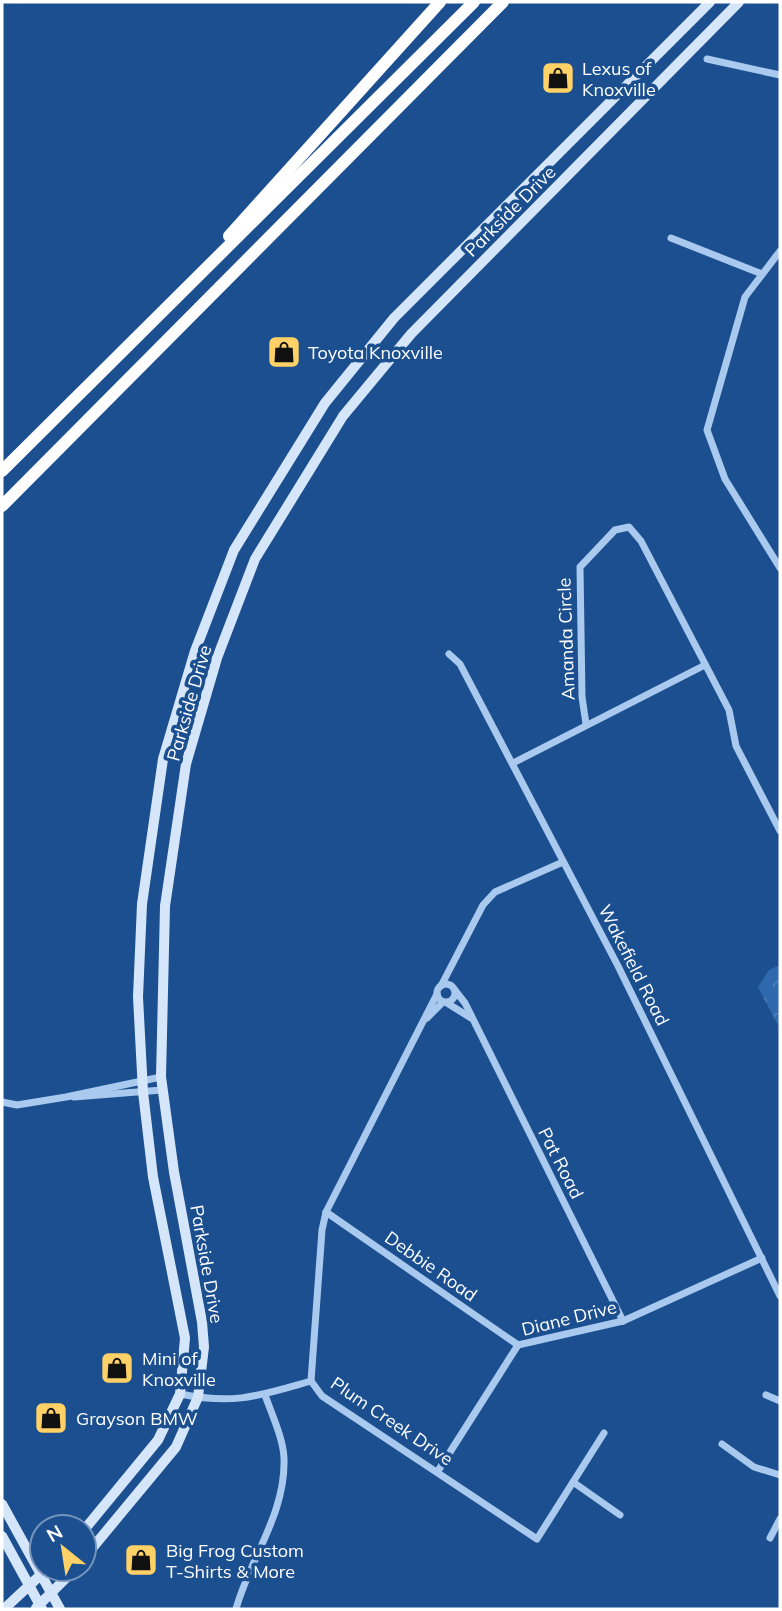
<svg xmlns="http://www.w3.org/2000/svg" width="782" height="1611" font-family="Mulish,sans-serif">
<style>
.forest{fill:url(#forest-crowns)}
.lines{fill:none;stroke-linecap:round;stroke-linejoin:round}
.street{stroke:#a9c9ee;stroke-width:7}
.secondary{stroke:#d6e6fa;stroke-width:10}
.highway{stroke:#fff;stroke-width:12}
.labels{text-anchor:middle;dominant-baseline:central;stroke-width:7;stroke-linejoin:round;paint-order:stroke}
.poi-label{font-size:18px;fill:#fff;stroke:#1b4f8f;text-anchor:start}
.street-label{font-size:18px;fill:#fff;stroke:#1b4f8f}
</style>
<defs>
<pattern id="forest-crowns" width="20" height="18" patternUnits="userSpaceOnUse" patternTransform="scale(1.75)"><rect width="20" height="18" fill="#2e69ad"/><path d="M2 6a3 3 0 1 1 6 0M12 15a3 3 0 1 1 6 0" fill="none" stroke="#4d80b9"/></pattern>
</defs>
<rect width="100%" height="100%" fill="#1b4f8f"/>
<polygon class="forest" points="780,965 780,1029 758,987 769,970"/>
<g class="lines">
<g class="street">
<polyline points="707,59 780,75"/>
<polyline points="671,238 762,274"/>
<polyline points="780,251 745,297 707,430 725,479 780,568"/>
<polyline points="449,654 460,664 618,966 780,1296"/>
<polyline points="586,724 582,697 580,567 615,530 629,527 641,541 729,710 736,746 780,831"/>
<polyline points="513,763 705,665"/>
<circle cx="446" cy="993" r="9"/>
<polyline points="441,986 483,905 495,892 563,862"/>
<polyline points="454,989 465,1003 623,1321"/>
<polyline points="437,994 326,1212 322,1230 311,1381 322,1396 537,1539 604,1433"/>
<polyline points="447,1003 471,1018"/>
<polyline points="427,1018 443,1002"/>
<polyline points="74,1097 162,1090"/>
<polyline points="2,1102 17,1105 66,1097 161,1077"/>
<polyline points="326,1212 518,1345"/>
<path d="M180,1394c55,11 78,2 131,-13"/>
<polyline points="766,1395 780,1401"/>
<polyline points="722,1444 754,1467 780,1475"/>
<polyline points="438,1471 518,1345 623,1321 762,1258"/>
<polyline points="573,1482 620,1515"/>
<polyline points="770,1538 780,1519"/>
<path d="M236,1609c14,-51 50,-95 48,-151 -1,-20 -12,-43 -19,-63"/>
</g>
<g class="secondary">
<polyline points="2,1504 60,1609"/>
<polyline points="84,1530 158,1440 180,1394 185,1338 153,1177 143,1092 138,997 142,904 163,759 195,651 234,550 325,403 394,318 710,2"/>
<polyline points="2,1536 42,1609"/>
<polyline points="84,1558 176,1447 198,1397 204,1347 202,1322 174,1172 161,1077 165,906 186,764 217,658 255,559 343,416 411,334 739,2"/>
<polyline points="36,1608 75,1569"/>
<polyline points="4,1609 47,1569"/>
</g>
<g class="highway">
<polyline points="229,236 440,2"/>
<polyline points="2,471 474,2"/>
<polyline points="2,506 503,2"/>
</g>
</g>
<defs>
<symbol id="shop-square" viewBox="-11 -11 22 22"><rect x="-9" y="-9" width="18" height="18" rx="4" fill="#ffd166" stroke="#1b4f8f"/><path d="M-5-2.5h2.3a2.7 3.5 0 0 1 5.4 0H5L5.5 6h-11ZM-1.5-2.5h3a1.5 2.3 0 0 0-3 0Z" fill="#111"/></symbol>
</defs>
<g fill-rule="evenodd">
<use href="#shop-square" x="539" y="59" width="38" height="38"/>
<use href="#shop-square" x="265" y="333" width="38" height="38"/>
<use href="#shop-square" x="98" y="1349" width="38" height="38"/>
<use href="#shop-square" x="32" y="1399" width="38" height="38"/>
<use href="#shop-square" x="122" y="1541" width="38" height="38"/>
</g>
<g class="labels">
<g class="poi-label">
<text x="582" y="68">Lexus of<tspan x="582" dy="21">Knoxville</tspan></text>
<text x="308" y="352">Toyota Knoxville</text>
<text x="142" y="1358">Mini of<tspan x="142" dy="21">Knoxville</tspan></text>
<text x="76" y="1418">Grayson BMW</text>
<text x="166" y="1550">Big Frog Custom<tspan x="166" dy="21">T-Shirts &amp; More</tspan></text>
</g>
<g class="street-label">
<text transform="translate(510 211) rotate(-45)">Parkside Drive</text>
<text transform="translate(566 639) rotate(-92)">Amanda Circle</text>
<text transform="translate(189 703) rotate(-74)">Parkside Drive</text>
<text transform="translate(634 965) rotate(63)">Wakefield Road</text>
<text transform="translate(561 1163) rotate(63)">Pat Road</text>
<text transform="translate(207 1264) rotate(80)">Parkside Drive</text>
<text transform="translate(431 1266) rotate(35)">Debbie Road</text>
<text transform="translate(569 1318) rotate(-14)">Diane Drive</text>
<text transform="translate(392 1421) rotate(34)">Plum Creek Drive</text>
</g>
</g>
<rect width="782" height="1611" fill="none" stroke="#ffffff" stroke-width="7"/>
<g transform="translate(63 1548) rotate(330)"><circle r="33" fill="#1b4f8f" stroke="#7695bc" stroke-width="2"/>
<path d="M0-5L12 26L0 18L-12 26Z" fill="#ffd166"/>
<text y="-10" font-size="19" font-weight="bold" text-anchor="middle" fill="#ffffff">N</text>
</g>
</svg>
